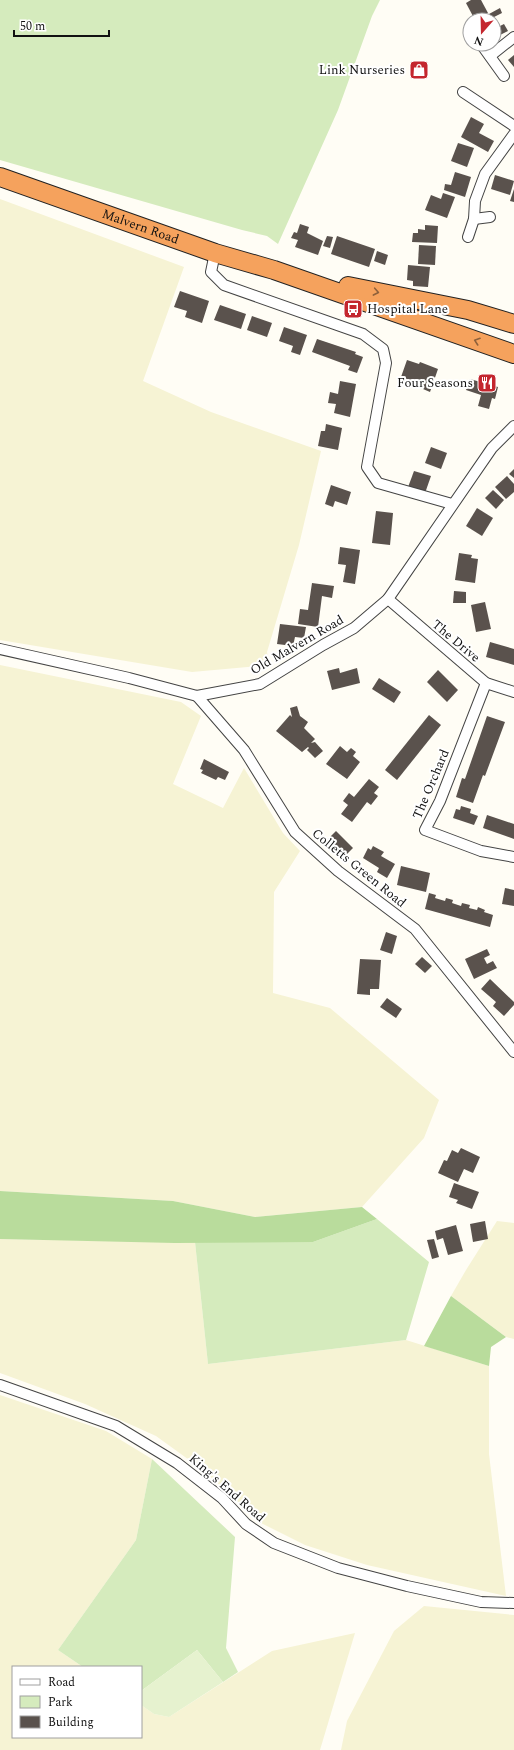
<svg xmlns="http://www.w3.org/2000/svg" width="514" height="1750" font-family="Spectral,serif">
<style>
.farmland{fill:#f6f3d4}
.green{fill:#d5ebbd}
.forest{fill:#b9dc9c}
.pitch{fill:#e6f2cf}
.building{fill:#5a524d}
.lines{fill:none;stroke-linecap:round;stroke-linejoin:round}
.street-casing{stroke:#444;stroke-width:12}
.highway-casing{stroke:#222;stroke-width:20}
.street{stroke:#fff;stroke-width:10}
.highway{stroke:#f5a25d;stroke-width:18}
.oneway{stroke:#8e613b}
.labels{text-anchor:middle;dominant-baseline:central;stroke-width:4;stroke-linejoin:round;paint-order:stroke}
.poi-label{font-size:13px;fill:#111;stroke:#fff;text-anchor:end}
.street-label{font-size:13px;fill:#111;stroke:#fff}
</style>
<rect width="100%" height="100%" fill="#fffdf5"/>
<g class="farmland">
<polygon points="0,199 184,267 143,381 211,412 321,451 299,545 267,652 269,665 192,672 0,640"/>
<polygon points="0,665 181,702 201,716 173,784 223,808 244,768 283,833 300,851 274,892 273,993 330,1008 439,1100 424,1138 362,1207 255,1217 173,1201 0,1191"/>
<polygon points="497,1221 514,1223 514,1339 506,1337 451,1296 466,1270"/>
<polygon points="0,1239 195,1242 208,1364 406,1340 489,1366 489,1454 506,1596 367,1565 305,1545 261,1523 203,1470 156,1436 85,1404 0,1373"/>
<polygon points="0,1395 106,1431 152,1459 136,1540 58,1650 83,1667 13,1667 13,1737 141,1737 141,1705 154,1714 169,1717 272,1651 355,1633 320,1750 0,1750"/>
<polygon points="424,1606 514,1615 514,1750 341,1750 347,1721 394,1631"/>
</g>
<g class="green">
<polygon points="0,0 380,0 372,16 338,110 278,244 267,236 242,230 0,160"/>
<polygon points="377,1219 429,1262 406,1340 208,1364 195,1242 313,1242"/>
<polygon points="152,1459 235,1537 226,1648 238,1672 223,1682 197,1650 141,1691 141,1667 83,1667 58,1650 136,1540"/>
</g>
<g class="forest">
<polygon points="0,1191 173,1201 255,1217 362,1207 377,1219 313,1242 175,1243 0,1239"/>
<polygon points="451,1296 506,1337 491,1347 489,1366 424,1346"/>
</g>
<polygon class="pitch" points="197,1650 223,1682 169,1717 154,1714 141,1705 141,1691"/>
<g class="building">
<polygon points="471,0 481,0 488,13 475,20 466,3"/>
<polygon points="500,8 502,13 492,18 489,14"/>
<polygon points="504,24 508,31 494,38 494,29"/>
<polygon points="514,55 514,67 508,60"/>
<polygon points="471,117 484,124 479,133 494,141 488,152 461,137"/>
<polygon points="458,143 474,148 467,167 451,161"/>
<polygon points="455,172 471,177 465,197 444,190 445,184 451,185"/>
<polygon points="495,175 514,181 510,195 491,189"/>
<polygon points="514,189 514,202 510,201"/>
<polygon points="443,193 455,197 447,218 425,210 431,195 441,199"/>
<polygon points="300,224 309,227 307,233 323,241 318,255 295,247 298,240 291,238 294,232 297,233"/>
<polygon points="425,225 438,226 437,243 412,242 413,233 418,233 418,229 425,230"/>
<polygon points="327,236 333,237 330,248 323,246"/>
<polygon points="337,236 375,249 369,267 331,254"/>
<polygon points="419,245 436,246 435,265 418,264"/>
<polygon points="377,251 388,255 385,265 374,261"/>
<polygon points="408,265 430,267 428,287 413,286 413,281 407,280"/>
<polygon points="180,291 209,301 202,323 185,317 187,311 174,307"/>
<polygon points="220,305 246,314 241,329 214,320"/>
<polygon points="252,316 272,323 267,337 247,330"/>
<polygon points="284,327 307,335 300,355 291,352 293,346 279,341"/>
<polygon points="317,339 356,352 355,354 363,357 357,373 348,370 350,366 312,352"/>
<polygon points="407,360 419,364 420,362 438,369 430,392 423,389 424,385 401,377"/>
<polygon points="470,379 498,387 495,399 492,398 489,409 478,406 481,395 466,390"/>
<polygon points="340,381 356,384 350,417 334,413 336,404 328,403 330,392 338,394"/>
<polygon points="326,424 342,428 338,450 318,446 321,431 325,431"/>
<polygon points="431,447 447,453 441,469 425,463"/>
<polygon points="514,469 514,478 509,474"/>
<polygon points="414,471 431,476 424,496 407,490"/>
<polygon points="507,476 514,484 514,492 506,499 495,487"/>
<polygon points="331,485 351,492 347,505 335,501 333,507 325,504"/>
<polygon points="493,490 504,500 496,509 485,498"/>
<polygon points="477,508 493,518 482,536 466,526"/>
<polygon points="376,511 393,513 390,545 372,543"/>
<polygon points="340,547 360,550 355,584 343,582 346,565 338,564"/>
<polygon points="459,553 472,555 471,558 478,559 475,583 455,580"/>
<polygon points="312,583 334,586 332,598 322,596 318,627 298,624 300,609 308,610"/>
<polygon points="454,591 466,592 466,603 453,603"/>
<polygon points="485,602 491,629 476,632 471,605"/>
<polygon points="280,624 306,627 304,638 295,637 293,646 277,644"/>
<polygon points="490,642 514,649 514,665 486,657"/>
<polygon points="339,668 340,673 357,668 360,683 332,690 327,671"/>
<polygon points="438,670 458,690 447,702 427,682"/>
<polygon points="379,678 401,692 394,703 372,689"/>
<polygon points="297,706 300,716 308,722 304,728 315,739 311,743 315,742 323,751 315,758 307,750 309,748 308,747 302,752 276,731 290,715 292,717 290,708"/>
<polygon points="429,715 441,725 397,780 385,770"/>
<polygon points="487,716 505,722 485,776 483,775 473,803 456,797 462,778 465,779"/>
<polygon points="340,746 347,752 351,748 356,752 353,756 360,762 347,779 326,764"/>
<polygon points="204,759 229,772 225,780 218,777 216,780 201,773 203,770 200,769"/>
<polygon points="369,779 379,787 374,793 378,796 371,805 367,802 352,822 341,814 348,805 343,801 349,793 354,797"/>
<polygon points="461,806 471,809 470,813 478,816 474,825 453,818 456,809 460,810"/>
<polygon points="487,815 514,824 514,839 483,828"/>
<polygon points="336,831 353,848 343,858 325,842"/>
<polygon points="373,846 384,852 381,856 395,864 387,878 377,872 379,868 363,858 368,848 371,850"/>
<polygon points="401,866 430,873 426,892 397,885"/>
<polygon points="505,888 514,890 514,906 502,904"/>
<polygon points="429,893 436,895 435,898 445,901 446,898 453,900 452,903 461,906 462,903 470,905 469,908 477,910 478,907 485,910 484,912 493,915 490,927 425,909"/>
<polygon points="386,932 397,936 392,954 380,950"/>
<polygon points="487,949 490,955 484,958 487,964 493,961 497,968 474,979 465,959"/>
<polygon points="422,957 432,966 425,973 415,964"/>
<polygon points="360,959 381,960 379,989 370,989 370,995 357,994"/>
<polygon points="490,979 514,1002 514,1005 504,1016 493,1006 496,1002 481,989"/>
<polygon points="387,998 402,1009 396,1018 380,1007"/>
<polygon points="461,1148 480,1157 473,1173 464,1169 458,1182 438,1173 444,1160 447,1161 452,1150 458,1153"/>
<polygon points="454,1183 479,1192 472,1209 456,1203 458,1200 449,1197"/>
<polygon points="485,1221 488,1239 473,1242 470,1224"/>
<polygon points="456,1225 463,1251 448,1255 443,1238 437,1240 435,1231"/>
<polygon points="434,1239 439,1257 432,1259 427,1240"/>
</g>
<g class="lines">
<defs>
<g id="street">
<polyline points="481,44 504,76"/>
<polyline points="490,56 514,37"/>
<polyline points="463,92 514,126"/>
<polyline points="474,219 490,217"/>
<polyline points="468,237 474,219 475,201 485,174 514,134"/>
<polyline points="215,253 211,272 224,285 363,334 383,349 386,363 367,467 378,483 452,504"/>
<polyline points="388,599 486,683 514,692"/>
<polyline points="0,649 129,678 197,696 260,684 323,645 354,628 388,599 492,448 514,426"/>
<polyline points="486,683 440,801 425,830 481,851 514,857"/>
<polyline points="197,696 244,750 295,832 338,871 415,929 514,1052"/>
<polyline points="0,1385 116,1426 177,1463 222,1498 246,1524 274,1543 338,1568 407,1586 481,1602 514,1603"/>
</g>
<g id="highway">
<path id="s1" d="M0,177l215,76 59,17 240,84"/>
<polyline points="348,286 468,310 514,324"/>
</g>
</defs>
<use href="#street" class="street-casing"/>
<use href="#highway" class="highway-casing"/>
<use href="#street" class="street"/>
<use href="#highway" class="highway"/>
</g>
<defs><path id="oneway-chevron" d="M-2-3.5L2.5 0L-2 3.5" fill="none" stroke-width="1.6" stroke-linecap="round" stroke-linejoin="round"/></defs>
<g class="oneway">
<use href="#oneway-chevron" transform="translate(376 292) rotate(11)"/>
<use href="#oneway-chevron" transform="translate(477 341) rotate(-161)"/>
</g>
<defs>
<symbol id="shop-square" viewBox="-11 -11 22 22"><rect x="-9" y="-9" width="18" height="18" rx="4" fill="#c4262e" stroke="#fff"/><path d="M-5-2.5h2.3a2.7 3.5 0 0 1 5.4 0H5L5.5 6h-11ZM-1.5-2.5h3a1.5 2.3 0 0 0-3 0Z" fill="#fff"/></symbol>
<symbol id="bus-square" viewBox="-11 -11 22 22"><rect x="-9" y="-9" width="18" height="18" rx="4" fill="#c4262e" stroke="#fff"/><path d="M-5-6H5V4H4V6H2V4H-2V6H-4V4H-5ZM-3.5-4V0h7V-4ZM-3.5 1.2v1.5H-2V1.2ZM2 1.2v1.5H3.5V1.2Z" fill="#fff"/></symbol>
<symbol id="restaurant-square" viewBox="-11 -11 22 22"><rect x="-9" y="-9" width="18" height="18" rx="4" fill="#c4262e" stroke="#fff"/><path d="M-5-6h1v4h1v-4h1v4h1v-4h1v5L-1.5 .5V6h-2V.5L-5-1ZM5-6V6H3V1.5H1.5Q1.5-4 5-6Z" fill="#fff"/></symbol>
</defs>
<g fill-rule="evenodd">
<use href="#shop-square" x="408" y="59" width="22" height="22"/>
<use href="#bus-square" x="342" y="298" width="22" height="22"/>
<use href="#restaurant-square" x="476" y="372" width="22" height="22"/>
</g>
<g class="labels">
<g class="poi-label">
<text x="405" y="70">Link Nurseries</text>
<text x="367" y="309" text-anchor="start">Hospital Lane</text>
<text x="473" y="383">Four Seasons</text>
</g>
<g class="street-label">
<text stroke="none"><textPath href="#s1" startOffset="149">Malvern Road</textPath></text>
<text transform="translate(456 641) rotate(40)">The Drive</text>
<text transform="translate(297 645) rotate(-30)">Old Malvern Road</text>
<text transform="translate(431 784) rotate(-67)">The Orchard</text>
<text transform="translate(359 868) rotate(39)">Colletts Green Road</text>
<text transform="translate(227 1488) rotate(41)">King's End Road</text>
</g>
</g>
<rect x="12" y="1666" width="130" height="72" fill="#ffffff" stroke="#a0a0a0"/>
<rect x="20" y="1679" width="20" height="6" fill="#ffffff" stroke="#a0a0a0"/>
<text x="48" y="1686" font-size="12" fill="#111111">Road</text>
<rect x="20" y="1696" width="20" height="12" fill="#d5ebbd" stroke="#a0a0a0"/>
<text x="48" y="1706" font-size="12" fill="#111111">Park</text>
<rect x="20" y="1716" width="20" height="12" fill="#5a524d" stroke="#a0a0a0"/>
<text x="48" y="1726" font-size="12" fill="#111111">Building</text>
<g transform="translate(482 32) rotate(200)"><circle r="19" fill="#ffffff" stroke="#a0a0a0"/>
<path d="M0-3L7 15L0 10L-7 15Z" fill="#c4262e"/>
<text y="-6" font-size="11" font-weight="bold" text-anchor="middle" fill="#111111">N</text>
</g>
<path d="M14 30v6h95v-6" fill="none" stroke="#111111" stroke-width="2"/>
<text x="20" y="30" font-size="12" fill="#111111" stroke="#ffffff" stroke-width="3" paint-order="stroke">50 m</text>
</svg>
